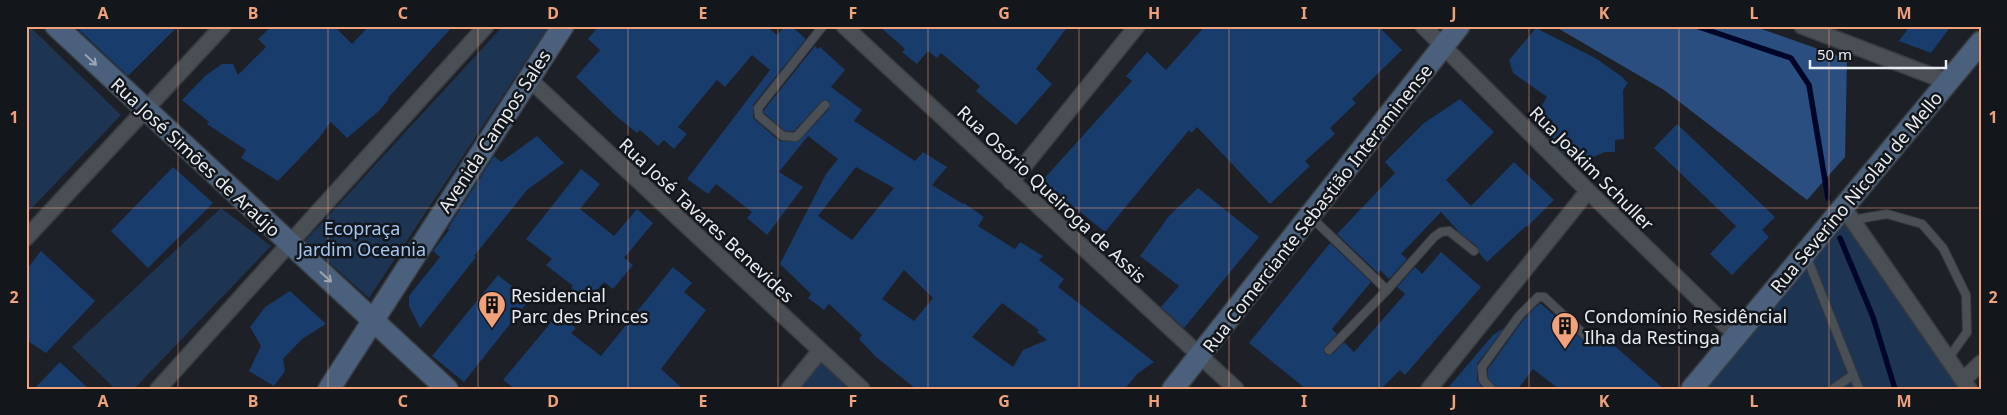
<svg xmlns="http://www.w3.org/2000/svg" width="2007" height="415" font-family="'Noto Sans',sans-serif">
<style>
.green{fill:#1d3453}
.forest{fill:#2a4e7f}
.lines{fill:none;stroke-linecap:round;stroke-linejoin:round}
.stream{stroke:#000627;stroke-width:5.5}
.building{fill:#183c6b;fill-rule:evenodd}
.lane-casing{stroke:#393c40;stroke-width:10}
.street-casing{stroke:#393c40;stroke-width:18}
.secondary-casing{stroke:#393c40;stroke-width:24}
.lane{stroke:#4a4f55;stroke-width:8}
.street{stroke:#4a4f55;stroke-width:15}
.secondary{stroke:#4a607c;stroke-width:21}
.oneway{stroke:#9aa6b6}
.grid{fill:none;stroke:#f1a27b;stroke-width:1;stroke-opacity:0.55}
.labels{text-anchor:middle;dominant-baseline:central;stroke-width:5;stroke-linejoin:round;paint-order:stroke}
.street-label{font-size:18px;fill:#e9ecf0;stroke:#13171c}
.park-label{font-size:18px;fill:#a6c6f3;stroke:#13171c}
.poi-label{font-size:18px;fill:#e9ecf0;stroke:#13171c;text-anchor:start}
.neatline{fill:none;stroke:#f1a27b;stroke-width:2}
.grid-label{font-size:16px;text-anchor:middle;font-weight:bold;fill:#f1a27b}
</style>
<rect width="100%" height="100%" fill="#1d2026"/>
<g class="green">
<polygon points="26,26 29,26 121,115 26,214"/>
<polygon points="503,26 549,26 369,298 305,241"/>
<polygon points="1846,205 1975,389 1698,389"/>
<polygon points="221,208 271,246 134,389 115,389 72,347"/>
<polygon points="820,351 862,389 789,389"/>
</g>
<polygon class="forest" points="1554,26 1753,26 1847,59 1845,157 1807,200 1664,90"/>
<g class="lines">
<g class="stream">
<polyline points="1696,26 1791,58 1809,85 1828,198"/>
<polyline points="1840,238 1873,317 1895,389"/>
</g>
</g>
<g class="building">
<polygon points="75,26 178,26 128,76"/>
<polygon points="272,26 334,26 352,44 369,26 453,26 388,98 389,99 379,111 347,138 331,122 319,138 278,181 241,158 246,150 207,124 209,122 182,100 205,76 222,64 233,64 238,75 266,47 258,39"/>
<path d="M599,26h167l11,9 8,-9h6l15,13 -53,66v12l2,3 25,21 18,1 31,-33v-8l-6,-1 -29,31h-9l-21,-18v-3l51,-64 3,3 2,-2 25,23 -14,17 31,23 -8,11 61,40 8,-9 24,15 -15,18 31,19 1,-1 20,14 -6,9 37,23 5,-7 23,14 -4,4 25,19 -6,8 96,75 -17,12 -12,15h-209l-40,-32 -17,-18 3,-4 -33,-31 -5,6 -16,-12 3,-4 -31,-30 46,-90 12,-15 -30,-23 -29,36 24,15 -36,48 -20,-17 5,-6 -36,-28 -8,10 -21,-15 83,-109 -18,-15 -27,32 -8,-7 -39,47 9,7 -13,15 -10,-9 -6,6 -18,-16 -3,3 -21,-17 -40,-39 24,-27 -12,-11zM856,167l38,21 -42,52 -34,-24zM904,270l29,28 -19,23 -32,-22zM1002,303l37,27 -2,2 10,8 -24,10 -10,17 -41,-30z"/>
<polygon points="879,26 1068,26 1036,69 1052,84 1016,125 976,91 980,86 941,53 937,58 928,51 917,64 902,52 905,49"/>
<polygon points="1205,26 1378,26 1402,50 1352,99 1356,103 1330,128 1335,134 1305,161 1310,166 1270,204 1197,127 1191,133 1189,130 1105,232 1042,181 1132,81 1126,76 1147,52 1166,70"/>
<polygon points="1910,26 1951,26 1931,53 1899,41"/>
<polygon points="1536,28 1597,59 1622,77 1628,83 1623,90 1624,139 1615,140 1615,152 1605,152 1575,165 1535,124 1538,111 1547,97 1513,73 1509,60"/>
<polygon points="1460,99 1494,132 1446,180 1471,206 1514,162 1554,200 1527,227 1526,226 1487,262 1479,253 1478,247 1460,233 1441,212 1401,254 1407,259 1389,279 1380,270 1378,273 1337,234 1395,173 1385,162 1424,123"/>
<polygon points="1677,124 1775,217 1762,230 1769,237 1732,275 1710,254 1736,226 1654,148"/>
<polygon points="537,136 564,163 527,190 474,256 476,257 420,328 409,306 409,296 440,257 433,251 449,230 448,228 494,156 501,162"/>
<polygon points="173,167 213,203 148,268 111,231"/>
<polygon points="581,169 600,184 580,209 614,236 637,209 653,223 624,258 633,265 613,289 604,282 587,302 571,288 573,286 546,265 552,259 526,239"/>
<polygon points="1198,188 1259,237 1184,328 1161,307 1179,286 1140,256 1169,216"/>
<polygon points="1330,243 1371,282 1332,329 1337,334 1324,348 1324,352 1327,355 1333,354 1344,342 1354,352 1405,294 1397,287 1415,267 1422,274 1441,252 1481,287 1405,375 1400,370 1381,389 1306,389 1249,343"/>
<polygon points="41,251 95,301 46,353 26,340 26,270"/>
<polygon points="673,267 692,283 684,292 706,310 661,369 683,389 515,389 503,380 558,314 576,328 571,333 601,356"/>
<polygon points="498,275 529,300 464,382 432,356"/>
<polygon points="290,291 326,324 302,339 283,359 285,371 274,386 249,371 261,346 250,327 265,307"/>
<polygon points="1540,303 1586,343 1592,341 1593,337 1591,334 1595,329 1664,389 1559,389 1533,369 1518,389 1497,389 1488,378 1488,369 1523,320"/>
<polygon points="1504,328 1477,364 1477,380 1483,389 1447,389 1493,335"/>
<polygon points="60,362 89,389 34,389"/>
</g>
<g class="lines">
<defs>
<g id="lane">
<polyline points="823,26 758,108 759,116 783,136 796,137 825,105"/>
<polyline points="1310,216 1387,290 1434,237 1441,232 1449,231 1474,251"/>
<polyline points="1852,220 1887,214 1922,224 1943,248 1966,295 1967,332 1948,359"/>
<polyline points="1806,255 1859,389"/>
<polyline points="1329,350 1387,290"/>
<polyline points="1491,389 1483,380 1482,367 1519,316 1538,297 1544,297 1588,338"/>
<polyline points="1833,389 1853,375"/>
</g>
<g id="street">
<polyline points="844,26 1236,389"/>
<polyline points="1423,26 1588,191 1736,335"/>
<polyline points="1802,26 1948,82"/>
<polyline points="528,78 862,389"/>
<polyline points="1011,182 1137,26"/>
<polyline points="1844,208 1969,389"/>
<polyline points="26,238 223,26"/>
<polyline points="1963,380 1981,363"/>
<polyline points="158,389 486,26"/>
<polyline points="789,389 820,351"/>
<polyline points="1429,389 1588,191"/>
</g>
<g id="secondary">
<polyline points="56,26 447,389"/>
<polyline points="329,389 563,26"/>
<polyline points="1173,389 1459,26"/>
<polyline points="1692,389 1981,42"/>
</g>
</defs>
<use href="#lane" class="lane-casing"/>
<use href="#street" class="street-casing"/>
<use href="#secondary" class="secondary-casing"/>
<use href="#lane" class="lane"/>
<use href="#street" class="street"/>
<use href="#secondary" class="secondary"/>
</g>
<defs><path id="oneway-shaft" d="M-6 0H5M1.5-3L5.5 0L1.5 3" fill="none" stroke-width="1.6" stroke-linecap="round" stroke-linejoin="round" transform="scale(1.25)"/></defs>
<g class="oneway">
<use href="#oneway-shaft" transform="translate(91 60) rotate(43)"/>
<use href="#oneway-shaft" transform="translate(326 277) rotate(42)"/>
</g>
<path class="grid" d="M178,26v363M328,26v363M478,26v363M628,26v363M778,26v363M928,26v363M1079,26v363M1229,26v363M1379,26v363M1529,26v363M1679,26v363M1829,26v363M26,208h1955"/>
<defs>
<symbol id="building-pin" viewBox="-11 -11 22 30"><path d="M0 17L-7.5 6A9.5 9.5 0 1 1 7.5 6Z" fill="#f1a27b" stroke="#13171c"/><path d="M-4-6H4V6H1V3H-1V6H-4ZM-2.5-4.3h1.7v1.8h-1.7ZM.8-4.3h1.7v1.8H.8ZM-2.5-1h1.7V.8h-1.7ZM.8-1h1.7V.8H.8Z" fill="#111"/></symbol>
</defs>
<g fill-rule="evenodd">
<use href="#building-pin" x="476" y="289" width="32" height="43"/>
<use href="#building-pin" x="1549" y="310" width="32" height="43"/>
</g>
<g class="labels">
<g class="street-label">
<text transform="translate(494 131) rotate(-57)">Avenida Campos Sales</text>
<text transform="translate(196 157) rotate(43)">Rua José Simões de Araújo</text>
<text transform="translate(1592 168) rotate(45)">Rua Joakim Schuller</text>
<text transform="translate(1856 192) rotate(-50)">Rua Severino Nicolau de Mello</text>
<text transform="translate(1052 194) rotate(43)">Rua Osório Queiroga de Assis</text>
<text transform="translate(1317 208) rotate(-52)">Rua Comerciante Sebastião Interaminense</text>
<text transform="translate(707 220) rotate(43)">Rua José Tavares Benevides</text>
</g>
<g class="park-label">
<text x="362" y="228">Ecopraça<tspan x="362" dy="21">Jardim Oceania</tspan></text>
</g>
<g class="poi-label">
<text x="511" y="295">Residencial<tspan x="511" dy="21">Parc des Princes</tspan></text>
<text x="1584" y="316">Condomínio Residêncial<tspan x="1584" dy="21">Ilha da Restinga</tspan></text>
</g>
</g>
<rect width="2007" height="415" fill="none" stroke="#13171c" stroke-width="55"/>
<path d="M1810 60v8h136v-8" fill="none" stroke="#e9ecf0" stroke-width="2.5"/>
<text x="1817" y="60" font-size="15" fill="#e9ecf0" stroke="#13171c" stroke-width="4" paint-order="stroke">50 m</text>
<rect x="28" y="28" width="1952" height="360" class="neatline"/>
<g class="grid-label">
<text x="103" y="19">A</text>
<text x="253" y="19">B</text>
<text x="403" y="19">C</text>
<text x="553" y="19">D</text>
<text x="703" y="19">E</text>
<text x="853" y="19">F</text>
<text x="1004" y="19">G</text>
<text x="1154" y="19">H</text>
<text x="1304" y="19">I</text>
<text x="1454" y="19">J</text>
<text x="1604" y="19">K</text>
<text x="1754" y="19">L</text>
<text x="1904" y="19">M</text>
<text x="14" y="123">1</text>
<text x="1993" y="123">1</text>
<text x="14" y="303">2</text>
<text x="1993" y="303">2</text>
<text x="103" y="407">A</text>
<text x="253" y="407">B</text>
<text x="403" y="407">C</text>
<text x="553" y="407">D</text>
<text x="703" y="407">E</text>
<text x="853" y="407">F</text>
<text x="1004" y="407">G</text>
<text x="1154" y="407">H</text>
<text x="1304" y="407">I</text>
<text x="1454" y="407">J</text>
<text x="1604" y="407">K</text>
<text x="1754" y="407">L</text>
<text x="1904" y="407">M</text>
</g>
</svg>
